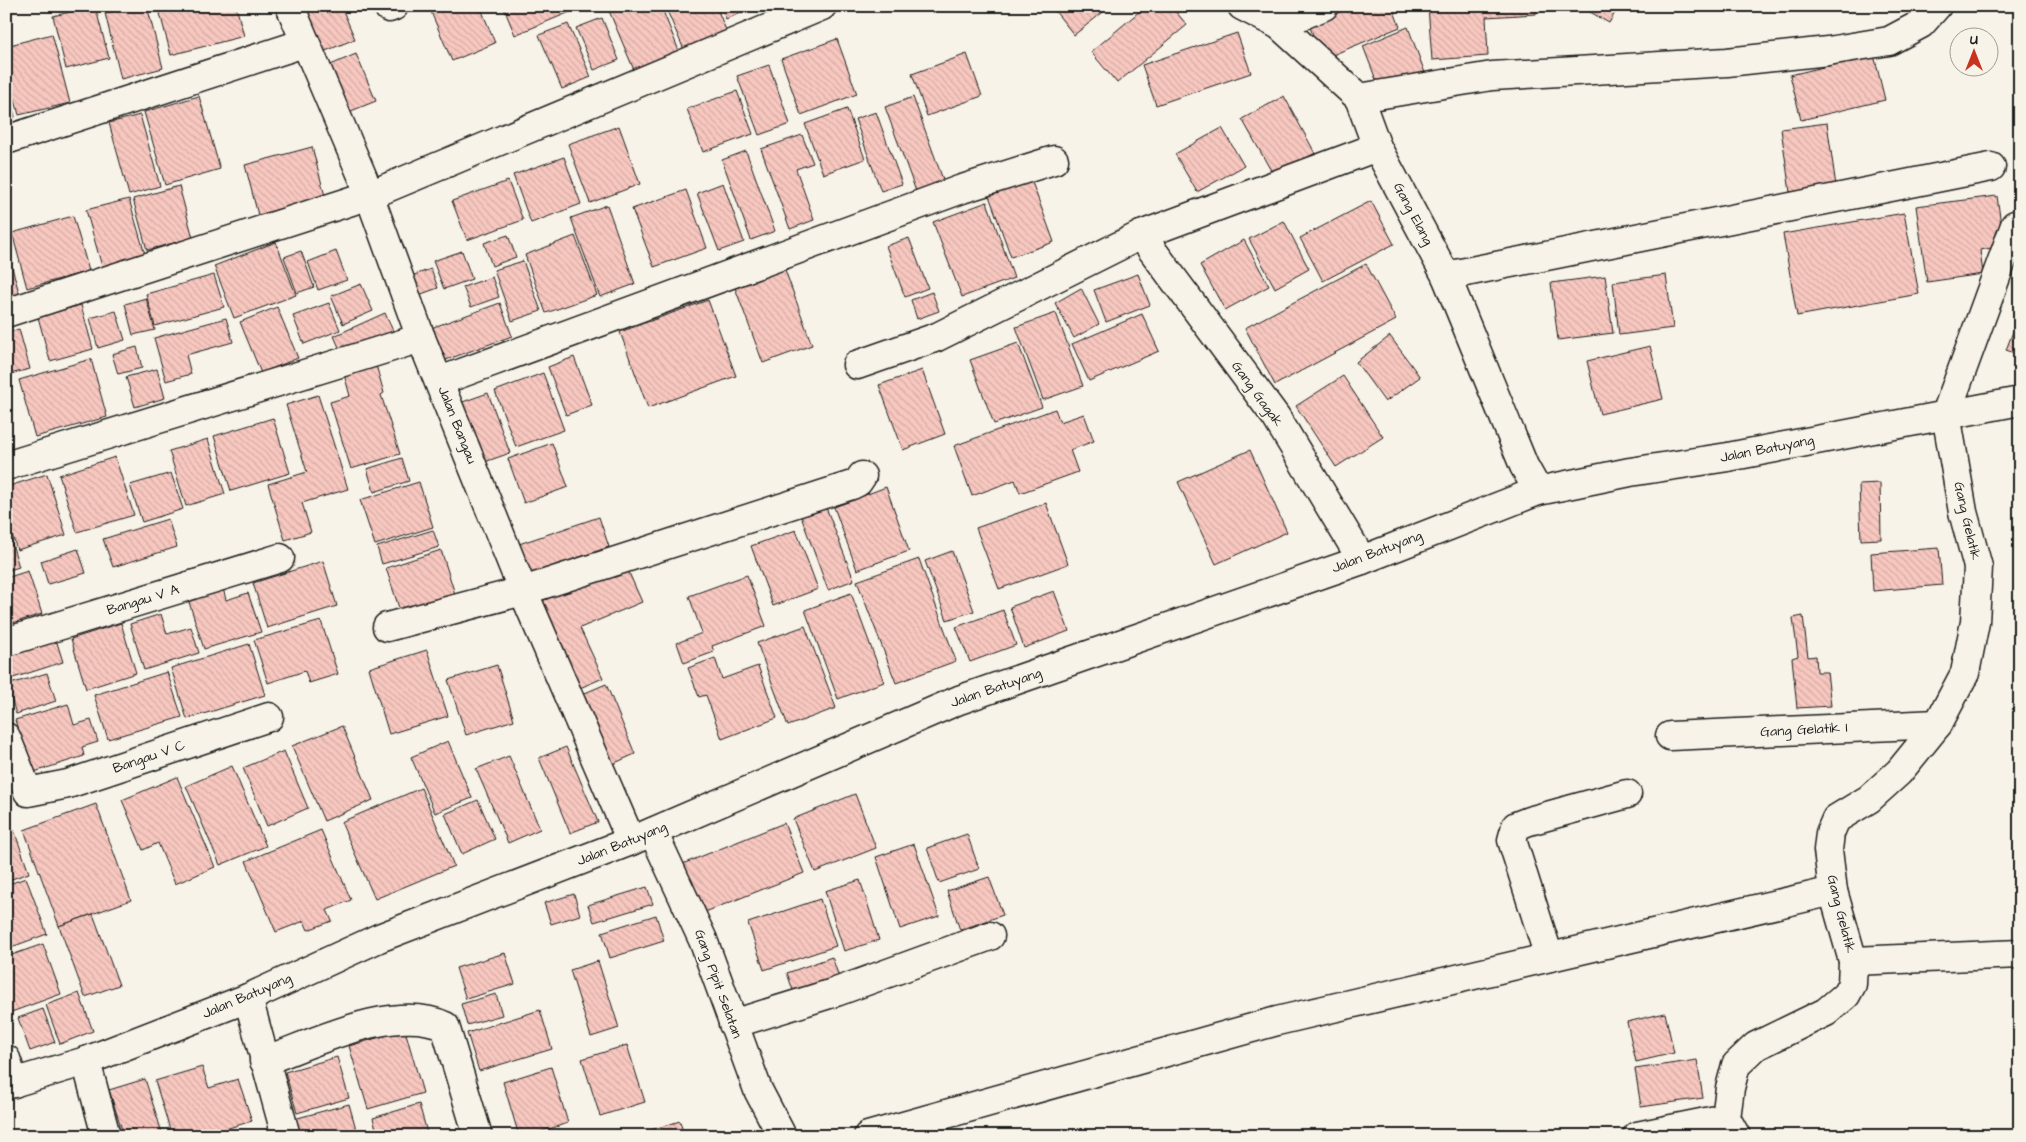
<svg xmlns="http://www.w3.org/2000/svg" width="2026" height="1142" font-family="'Architects Daughter',sans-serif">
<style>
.building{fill:url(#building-back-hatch);stroke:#1c1c1c}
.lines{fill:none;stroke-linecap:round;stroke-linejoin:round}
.minor-casing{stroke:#1c1c1c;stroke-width:31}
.tertiary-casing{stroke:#1c1c1c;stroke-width:31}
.minor{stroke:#f7f3e8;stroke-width:28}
.tertiary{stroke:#f7f3e8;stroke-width:28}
.labels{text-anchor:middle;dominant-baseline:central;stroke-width:4;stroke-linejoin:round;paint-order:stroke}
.street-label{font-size:14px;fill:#1c1c1c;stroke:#f7f3e8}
</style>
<defs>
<pattern id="building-back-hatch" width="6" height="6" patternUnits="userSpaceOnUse" patternTransform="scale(1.25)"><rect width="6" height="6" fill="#f8c8c0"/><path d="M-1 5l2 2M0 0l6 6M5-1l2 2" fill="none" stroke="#d4aba4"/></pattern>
</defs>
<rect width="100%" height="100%" fill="#f7f3e8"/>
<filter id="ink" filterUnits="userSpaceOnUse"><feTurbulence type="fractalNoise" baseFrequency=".02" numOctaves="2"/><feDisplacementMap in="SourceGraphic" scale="10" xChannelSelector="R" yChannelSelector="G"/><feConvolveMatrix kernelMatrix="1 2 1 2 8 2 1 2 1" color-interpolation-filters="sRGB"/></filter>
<g filter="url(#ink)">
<g class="building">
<polygon points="95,6 109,58 66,69 53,16"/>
<polygon points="133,6 147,6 163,68 121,79 105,13"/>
<polygon points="158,6 236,6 244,36 171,55"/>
<polygon points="312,6 341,6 355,39 318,54 300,11"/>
<polygon points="444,6 480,6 495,43 452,61 431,12"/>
<polygon points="503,6 567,6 570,12 515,35"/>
<polygon points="607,6 661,6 679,51 634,70"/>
<polygon points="665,6 716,6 728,35 685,52"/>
<polygon points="721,6 756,6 726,19"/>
<polygon points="1061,6 1105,6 1107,9 1074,35 1055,11"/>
<polygon points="1146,6 1171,6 1187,25 1117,83 1091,52"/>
<polygon points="1354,6 1392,6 1400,27 1323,59 1309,25"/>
<polygon points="1428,6 1536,6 1536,14 1486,17 1488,56 1432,60"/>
<polygon points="1580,6 1619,6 1609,23"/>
<polygon points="602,18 619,60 594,70 576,28"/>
<polygon points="568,24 591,77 562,89 539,35"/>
<polygon points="1408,27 1425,73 1380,90 1363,46"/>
<polygon points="1237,33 1251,73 1156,105 1142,65"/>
<polygon points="52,34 70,103 19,115 6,66 6,46"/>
<polygon points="837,39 857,94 801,115 781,59"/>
<polygon points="356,54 376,101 346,113 326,67"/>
<polygon points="967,54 982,96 927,116 912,74"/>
<polygon points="1874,55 1885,100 1801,120 1790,75"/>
<polygon points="769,65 790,124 759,135 737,76"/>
<polygon points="6,82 15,117 6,119"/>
<polygon points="737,91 753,134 703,152 687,109"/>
<polygon points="199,96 220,169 165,185 144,112"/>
<polygon points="1284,96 1315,153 1274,176 1242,119"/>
<polygon points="913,97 945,185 917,194 885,107"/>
<polygon points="847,109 865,159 823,174 805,124"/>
<polygon points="876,112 902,184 881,191 855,119"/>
<polygon points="140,115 160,186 129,195 109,123"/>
<polygon points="1827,123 1836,186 1790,192 1781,129"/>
<polygon points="619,126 640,184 590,203 568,144"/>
<polygon points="1222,128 1244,166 1197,192 1175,154"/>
<polygon points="802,135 813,163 796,169 814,220 790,229 761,149"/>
<polygon points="312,147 325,196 258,215 245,165"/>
<polygon points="746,151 775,231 751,240 722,160"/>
<polygon points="564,157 581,204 531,223 513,175"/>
<polygon points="1029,174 1054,242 1011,257 987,190"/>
<polygon points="508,181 523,220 467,240 452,201"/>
<polygon points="723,183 744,242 719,251 697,193"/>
<polygon points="179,186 193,238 147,250 133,199"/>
<polygon points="686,190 707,248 654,267 632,209"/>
<polygon points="1997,196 2004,246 1980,250 1983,274 1927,282 1916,206"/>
<polygon points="129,199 146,258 103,270 86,210"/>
<polygon points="1371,201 1394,244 1323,281 1300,238"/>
<polygon points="987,202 1014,278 962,297 933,222"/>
<polygon points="607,205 635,284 600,297 571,218"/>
<polygon points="1904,213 1919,294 1797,316 1783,234"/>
<polygon points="73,216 89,271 27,288 12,233"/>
<polygon points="1284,221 1309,269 1275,288 1249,239"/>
<polygon points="508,235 516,257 492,266 484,243"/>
<polygon points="575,236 597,295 546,313 525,255"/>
<polygon points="909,238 928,288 905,297 886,246"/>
<polygon points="1244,240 1269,286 1225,310 1200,265"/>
<polygon points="276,242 296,295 234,318 214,266"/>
<polygon points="6,246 20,296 6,300"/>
<polygon points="301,251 314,287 297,293 284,257"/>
<polygon points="336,251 347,280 318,290 308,262"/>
<polygon points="462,251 472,279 444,289 433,261"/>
<polygon points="523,261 541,311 512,321 494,270"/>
<polygon points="1366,264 1396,320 1275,385 1245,328"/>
<polygon points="784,267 812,345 763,363 734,285"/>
<polygon points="431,269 438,288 413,297 406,278"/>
<polygon points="1138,274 1150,305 1106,322 1094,290"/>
<polygon points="214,275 224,307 155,326 146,294"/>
<polygon points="1666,275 1673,328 1619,335 1613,282"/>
<polygon points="1605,276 1613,333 1558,340 1551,283"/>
<polygon points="492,277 499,297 471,307 463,287"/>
<polygon points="361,284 373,311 343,324 331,296"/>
<polygon points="1081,288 1099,324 1074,338 1055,303"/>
<polygon points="932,292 939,311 917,319 911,300"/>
<polygon points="146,298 155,330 133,335 125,304"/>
<polygon points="708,300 736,376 648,408 620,332"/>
<polygon points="329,303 340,330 304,344 293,316"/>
<polygon points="500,303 512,336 443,361 431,328"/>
<polygon points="81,305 93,349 50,361 38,317"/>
<polygon points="277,307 298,358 261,373 240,322"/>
<polygon points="116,311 125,340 98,348 90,318"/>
<polygon points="385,313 393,331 342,354 334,336"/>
<polygon points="1056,313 1083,386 1043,400 1016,327"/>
<polygon points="2020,313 2020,355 2006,350"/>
<polygon points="1142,314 1159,351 1089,381 1072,344"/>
<polygon points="226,318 233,342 186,355 191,374 166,381 154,338"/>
<polygon points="19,329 30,369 6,375 6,333"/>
<polygon points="1390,336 1420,377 1385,402 1356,362"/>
<polygon points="1018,343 1042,407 994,424 970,360"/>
<polygon points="1650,346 1663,399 1600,414 1587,361"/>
<polygon points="137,347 142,368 118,374 112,354"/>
<polygon points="574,357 592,405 566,415 548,367"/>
<polygon points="91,359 107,417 35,437 19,380"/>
<polygon points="376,365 384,393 381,395 400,454 351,469 330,402 350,396 344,374"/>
<polygon points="157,369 165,398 135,407 126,377"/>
<polygon points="922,370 945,434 903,450 879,385"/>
<polygon points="543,373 564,430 516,447 495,391"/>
<polygon points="1343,376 1383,437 1336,467 1296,406"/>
<polygon points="488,393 510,453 479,464 457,404"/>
<polygon points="318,395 348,489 302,503 311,532 285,540 268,484 307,472 286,405"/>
<polygon points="1055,409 1060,422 1084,414 1094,441 1070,450 1078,472 1020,493 1015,480 972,496 954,446"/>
<polygon points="273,418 290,473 231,491 214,436"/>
<polygon points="208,439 225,494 186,506 169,451"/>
<polygon points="552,443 568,487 524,503 508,459"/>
<polygon points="1250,450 1287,532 1216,564 1178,482"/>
<polygon points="115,457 134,515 77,532 59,475"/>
<polygon points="402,458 409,481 374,492 367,469"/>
<polygon points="171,473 183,509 142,522 130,485"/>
<polygon points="47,474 66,535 17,550 6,516 6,487"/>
<polygon points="419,482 433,527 375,545 360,500"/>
<polygon points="1880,483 1881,539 1861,540 1859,484"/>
<polygon points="886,487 909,551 857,570 834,507"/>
<polygon points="824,502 854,580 828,590 799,511"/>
<polygon points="1046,503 1068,564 999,589 976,528"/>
<polygon points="599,517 609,547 530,574 519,544"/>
<polygon points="168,519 177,547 113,567 103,539"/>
<polygon points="433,530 439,547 382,564 377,547"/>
<polygon points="796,530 818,589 773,606 751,546"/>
<polygon points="10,537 19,567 6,571 6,538"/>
<polygon points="1939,548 1942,585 1873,591 1871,553"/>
<polygon points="78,549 86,573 48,584 41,561"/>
<polygon points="441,550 455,594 400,611 386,568"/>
<polygon points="952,551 974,611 947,620 925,561"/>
<polygon points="919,559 956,661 896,683 857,581"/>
<polygon points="323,561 337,606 267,628 253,583"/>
<polygon points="626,566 642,602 580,628 603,678 573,691 535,604"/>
<polygon points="28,571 42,614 6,625 6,578"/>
<polygon points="747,575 766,626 712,646 714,652 684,663 677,643 702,633 689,596"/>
<polygon points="223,588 226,600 248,593 261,632 204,649 188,599"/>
<polygon points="1054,591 1069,631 1024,648 1010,607"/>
<polygon points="851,593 884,682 838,699 805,610"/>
<polygon points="1003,610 1016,645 970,662 956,627"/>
<polygon points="161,614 167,634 191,627 199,653 144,670 130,624"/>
<polygon points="1803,616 1808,657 1816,656 1817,672 1827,672 1831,706 1797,708 1792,658 1798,656 1793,618"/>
<polygon points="321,621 338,674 309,683 305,671 268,683 254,640"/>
<polygon points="121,623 136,673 86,689 71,639"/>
<polygon points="805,626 836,708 788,726 757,643"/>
<polygon points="54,633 63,662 10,679 6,667 6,648"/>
<polygon points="249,644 265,695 187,719 171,668"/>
<polygon points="427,650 448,716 389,734 369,668"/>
<polygon points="715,658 722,679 758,666 777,718 722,739 706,695 699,697 688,668"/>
<polygon points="497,665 514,720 466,735 448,680"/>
<polygon points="167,672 182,717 108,739 94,695"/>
<polygon points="47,673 56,701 16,714 7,685"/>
<polygon points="606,684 635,754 608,766 578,696"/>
<polygon points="68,704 74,725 91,720 98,742 82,747 84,756 31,773 15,720"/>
<polygon points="342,726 373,800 324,821 292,746"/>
<polygon points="448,741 472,798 435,813 411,757"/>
<polygon points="566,747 598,822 570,833 539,758"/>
<polygon points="284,751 308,808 267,826 243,768"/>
<polygon points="509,756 540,829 508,843 476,769"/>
<polygon points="232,766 266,846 220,865 186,786"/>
<polygon points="177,777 215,867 175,884 158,843 143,850 122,800"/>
<polygon points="421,788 454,866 375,899 341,822"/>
<polygon points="855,794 876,848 815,872 793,819"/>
<polygon points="478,800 495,839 462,854 445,814"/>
<polygon points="96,804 131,900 59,926 24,830"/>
<polygon points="784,823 804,873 700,914 680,865"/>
<polygon points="14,830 29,873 6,881 6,833"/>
<polygon points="321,830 351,900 327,910 332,921 308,930 304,921 276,932 246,861"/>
<polygon points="967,834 979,869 939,883 927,848"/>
<polygon points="914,844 939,916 900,929 876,857"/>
<polygon points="989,877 1003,915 960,930 947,891"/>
<polygon points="26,878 47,934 6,949 6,885"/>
<polygon points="860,880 879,940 844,951 825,891"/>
<polygon points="647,887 653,904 594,922 588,905"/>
<polygon points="574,894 580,915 551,924 544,903"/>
<polygon points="820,899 836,946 764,970 748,923"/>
<polygon points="93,914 119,985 85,997 59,926"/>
<polygon points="656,915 664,941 610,958 602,932"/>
<polygon points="43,944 61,994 6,1014 6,957"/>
<polygon points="505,953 515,984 466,999 456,968"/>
<polygon points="832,957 841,983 796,999 787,973"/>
<polygon points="598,961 619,1028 591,1037 570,970"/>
<polygon points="79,993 93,1031 60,1044 46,1005"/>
<polygon points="496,994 502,1015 467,1025 461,1004"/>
<polygon points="43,1009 55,1042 30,1051 18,1018"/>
<polygon points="540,1010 552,1049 479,1071 467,1033"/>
<polygon points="1665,1013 1674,1053 1636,1062 1627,1022"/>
<polygon points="405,1030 423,1093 368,1109 349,1046"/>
<polygon points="627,1045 645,1102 600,1116 582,1059"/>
<polygon points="337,1057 349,1098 297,1113 285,1072"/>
<polygon points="1697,1060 1703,1098 1641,1107 1635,1069"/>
<polygon points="202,1067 209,1088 238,1079 252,1121 222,1130 223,1136 172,1136 155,1081"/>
<polygon points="551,1067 568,1123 527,1136 519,1136 503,1082"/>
<polygon points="145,1079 163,1136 124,1136 109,1090"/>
<polygon points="349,1104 358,1136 299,1136 294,1119"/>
<polygon points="419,1104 428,1136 378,1136 373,1118"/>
<polygon points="680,1121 684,1136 632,1136"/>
</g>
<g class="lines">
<defs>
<g id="minor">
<polyline points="290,6 363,178 421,338 523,591 631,841"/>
<polyline points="1242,6 1279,25 1359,98 1377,147 1446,276 1524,466 1538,491"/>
<polyline points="389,8 394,6"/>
<polyline points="1279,25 1324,6"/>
<polyline points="1359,98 1492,76 1727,62 1828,51 1889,41 1921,24 1937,6"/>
<polyline points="6,140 304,43"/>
<polyline points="1141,235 1276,417 1362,560"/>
<polyline points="1446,276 1991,167"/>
<polyline points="6,313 370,195 822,6"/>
<polyline points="857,365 937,337 1141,235 1377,147"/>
<polyline points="440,381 962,189 1054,160"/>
<polyline points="6,466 421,338"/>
<polyline points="387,627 523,591 852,485 858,482 862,476"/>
<polyline points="6,642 280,558"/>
<polyline points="1670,736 1938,724"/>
<polyline points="6,737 28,792 68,784 269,717"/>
<polyline points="653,832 703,940 758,1090 782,1136"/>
<polyline points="1549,957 1512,840 1516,826 1529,821 1627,794"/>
<polyline points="1853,961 2020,954"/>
<polyline points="248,998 286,1136"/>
<polyline points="733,1024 836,992 990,936"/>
<polyline points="6,1059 14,1083"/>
<polyline points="86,1061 106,1136"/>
<path d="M264,1061c50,-18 131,-59 181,-35l33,110"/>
<polyline points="868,1136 1277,1021 1833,891"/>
<polyline points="1637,1136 1726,1118"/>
<polyline points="1736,1136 1726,1118 1730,1088 1736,1065 1756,1046 1826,1012 1846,995 1852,984 1853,961 1833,891 1828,850 1830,833 1836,819 1869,799 1899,772 1938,724 1965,673 1975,622 1978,567 1963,512 1946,414 2015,225"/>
</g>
<polyline id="tertiary" points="6,1085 86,1061 248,998 379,938 631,841 959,700 1362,560 1538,491 1630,472 1728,457 2020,401"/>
</defs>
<use href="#minor" class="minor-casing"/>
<use href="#tertiary" class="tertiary-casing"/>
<use href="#minor" class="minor"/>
<use href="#tertiary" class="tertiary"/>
</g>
</g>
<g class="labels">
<g class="street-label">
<text transform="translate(1413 214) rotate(62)">Gang Elang</text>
<text transform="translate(1257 394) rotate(54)">Gang Gagak</text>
<text transform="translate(457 425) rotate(68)">Jalan Bangau</text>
<text transform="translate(1767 449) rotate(-11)">Jalan Batuyang</text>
<text transform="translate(1967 521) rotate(77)">Gang Gelatik</text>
<text transform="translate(1377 552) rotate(-21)">Jalan Batuyang</text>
<text transform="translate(143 600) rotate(-17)">Bangau V A</text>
<text transform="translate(996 688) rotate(-19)">Jalan Batuyang</text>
<text transform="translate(1804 730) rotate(-3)">Gang Gelatik I</text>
<text transform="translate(149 757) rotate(-19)">Bangau V C</text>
<text transform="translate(622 844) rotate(-22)">Jalan Batuyang</text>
<text transform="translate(1841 914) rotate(76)">Gang Gelatik</text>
<text transform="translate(718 984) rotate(70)">Gang Pipit Selatan</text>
<text transform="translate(247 996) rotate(-23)">Jalan Batuyang</text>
</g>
</g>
<rect width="2026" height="1142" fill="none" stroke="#f7f3e8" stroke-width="25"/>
<rect x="12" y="12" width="2001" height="1117" fill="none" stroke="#1c1c1c" stroke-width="2" filter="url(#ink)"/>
<g transform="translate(1974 52)"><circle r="24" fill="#f7f3e8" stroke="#9f9d96"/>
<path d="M0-4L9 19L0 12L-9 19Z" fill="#c8321e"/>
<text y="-8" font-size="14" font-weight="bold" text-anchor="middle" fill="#1c1c1c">U</text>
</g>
</svg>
